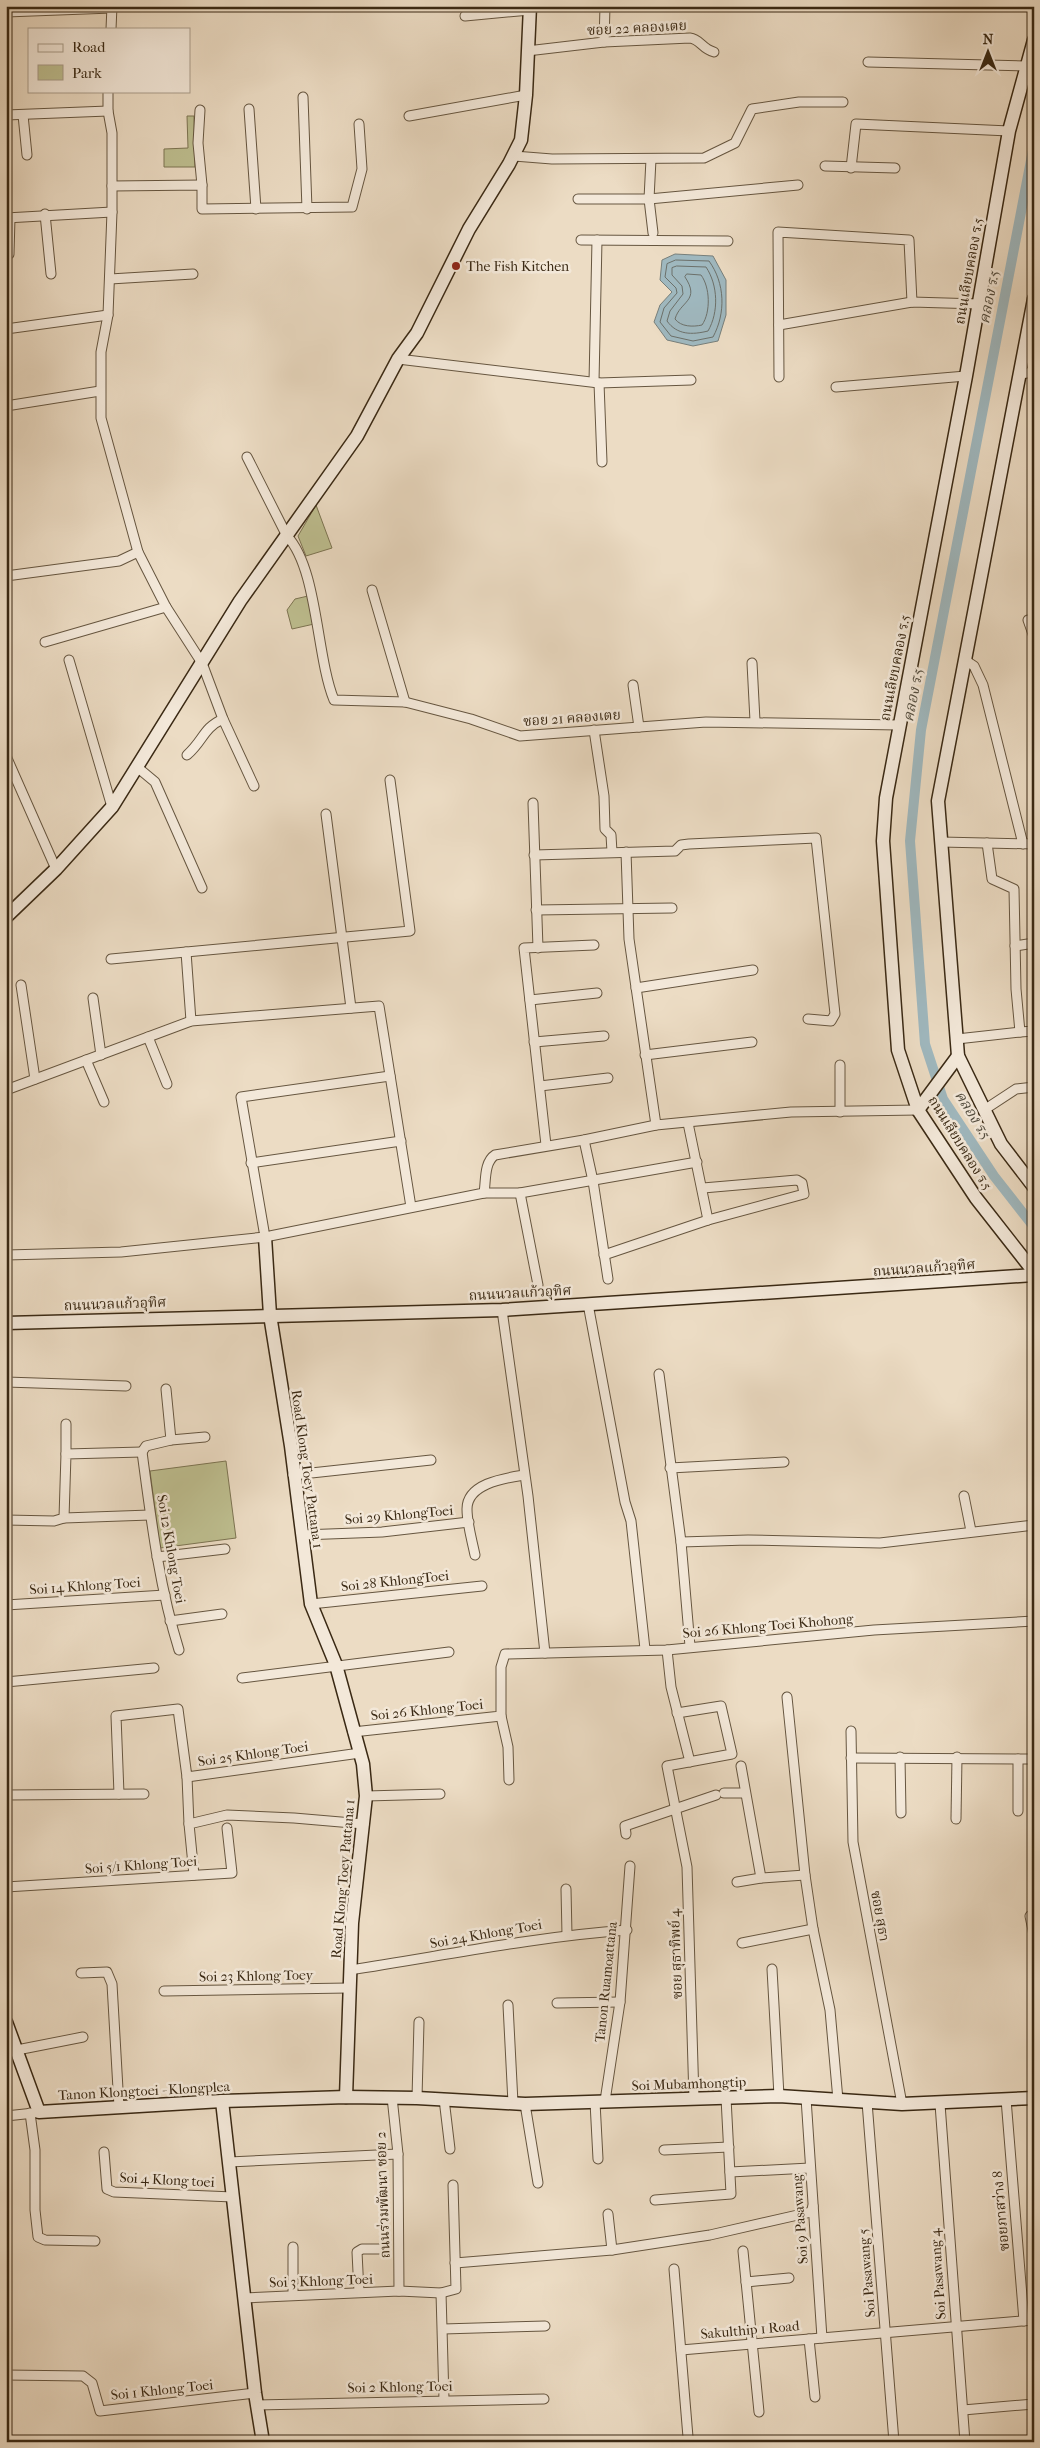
<svg xmlns="http://www.w3.org/2000/svg" width="1040" height="2448" font-family="'IM FELL French Canon','Noto Serif Thai',serif">
<style>
.green{fill:#bebf90;stroke:#7c7452}
.water{fill:#9fb8bf;stroke:#777f7b}
.lines{fill:none;stroke-linecap:round;stroke-linejoin:round}
.shore{stroke:#6c706a;stroke-width:1}
.canal{stroke:#9fb8bf;stroke-width:10}
.street-casing{stroke:#665640;stroke-width:11}
.secondary-casing{stroke:#3a2914;stroke-width:15}
.street{stroke:#f3e8d9;stroke-width:9}
.secondary{stroke:#f3e8d9;stroke-width:12}
.poi-dot{fill:#8f2418;stroke:#f3e8d9;stroke-width:2}
.labels{text-anchor:middle;dominant-baseline:central;stroke-width:5;stroke-linejoin:round;paint-order:stroke}
.street-label{font-size:14px;fill:#3a2914;stroke:#f3e8d9}
.poi-label{font-size:14px;fill:#3a2914;stroke:#f3e8d9;text-anchor:start}
.water-label{font-size:15px;font-style:italic;fill:#534d3f;stroke:#f3e8d9}
</style>
<rect width="100%" height="100%" fill="#ecdcc4"/>
<filter id="stains"><feTurbulence type="fractalNoise" baseFrequency=".004" numOctaves="4"/><feColorMatrix values="0 0 0 0 .2 0 0 0 0 .09 0 0 0 0 .02 0 0 0 .5 -.17"/></filter>
<radialGradient id="worn" r=".72"><stop offset=".6" stop-color="#630" stop-opacity="0"/><stop offset="1" stop-color="#630" stop-opacity=".3"/></radialGradient>
<g class="green">
<polygon points="187,116 194,116 195,167 164,167 164,149 188,148"/>
<polygon points="316,505 332,548 306,556 298,536"/>
<polygon points="308,596 314,624 292,629 287,610 295,599"/>
<polygon points="226,1461 236,1538 160,1548 150,1471"/>
</g>
<polygon class="water" points="675,254 713,256 726,280 726,315 718,341 693,346 667,340 654,322 660,305 672,292 660,280 662,260"/>
<g class="lines">
<g class="shore">
<path d="M676,260l33,1c16,22 17,52 4,76l-20,4 -22,-5 -11,-14 4,-14 13,-15 -1,-5 -11,-11 2,-13z"/>
<path d="M677,266l29,1c12,18 13,45 2,64 -16,4 -31,4 -41,-10l3,-10 13,-17 -1,-8 -10,-11v-7z"/>
<path d="M687,274l14,1c9,12 10,37 1,50 -9,2 -21,2 -27,-6 5,-18 26,-18 10,-42z"/>
</g>
<polyline class="canal" points="1034,145 921,730 910,841 925,1044 943,1099 994,1176 1034,1227"/>
<defs>
<g id="street">
<polyline points="6,12 112,8"/>
<polyline points="465,16 530,10"/>
<polyline points="111,29 112,6"/>
<polyline points="604,42 605,6"/>
<path d="M527,51l77,-9 86,-4c10,1 12,11 24,14"/>
<polyline points="868,62 1025,66"/>
<polyline points="108,91 108,111 112,133 112,212 108,315 101,352 101,418 138,552 166,607 202,663 223,719 254,786"/>
<polyline points="303,97 307,209"/>
<polyline points="249,109 256,209"/>
<polyline points="200,110 198,143 202,185"/>
<polyline points="6,115 108,111"/>
<polyline points="23,115 27,155"/>
<polyline points="409,116 526,95"/>
<polyline points="514,156 552,159 704,158 735,143 752,109 799,102 843,102"/>
<polyline points="651,159 649,199 653,233"/>
<polyline points="825,166 895,168"/>
<polyline points="851,168 856,124 1009,131"/>
<polyline points="112,186 202,185 202,209 352,207 362,169 359,124"/>
<polyline points="578,199 649,199 798,185"/>
<polyline points="45,214 51,274"/>
<polyline points="6,218 112,212"/>
<polyline points="581,240 728,241"/>
<polyline points="6,255 9,254 10,218"/>
<polyline points="110,279 193,274"/>
<polyline points="779,325 912,302 979,304"/>
<polyline points="6,329 108,315"/>
<polyline points="398,359 599,383 691,380"/>
<polyline points="1020,374 1034,372"/>
<polyline points="779,377 778,232 909,240 912,302"/>
<polyline points="594,382 597,240"/>
<polyline points="599,383 602,462"/>
<polyline points="836,387 966,376"/>
<polyline points="6,406 100,391"/>
<path d="M247,457l40,79c31,33 29,120 47,164l71,2 66,17 49,17 186,-14 193,3"/>
<polyline points="6,576 119,561 138,552"/>
<polyline points="372,590 405,702"/>
<polyline points="1028,620 1034,637"/>
<polyline points="45,642 166,607"/>
<polyline points="69,660 112,807"/>
<polyline points="965,660 974,666 983,685 1023,844"/>
<polyline points="752,663 755,721"/>
<polyline points="633,685 639,727"/>
<polyline points="594,730 604,796 605,829 611,835 612,852"/>
<path d="M187,755c17,-15 16,-27 36,-36"/>
<polyline points="6,756 56,869"/>
<polyline points="137,767 155,782 202,888"/>
<polyline points="533,803 538,948"/>
<polyline points="326,814 351,1008"/>
<polyline points="941,842 1034,844"/>
<polyline points="987,843 992,879 1014,889 1016,989 1020,1032 1034,1031"/>
<polyline points="626,852 629,939 656,1125"/>
<polyline points="534,855 675,851 681,845 689,844 816,838 835,1014 831,1021 808,1019"/>
<polyline points="536,910 672,908"/>
<polyline points="1015,946 1034,943"/>
<polyline points="186,952 191,1021"/>
<polyline points="111,959 410,931 390,780"/>
<polyline points="21,985 35,1079"/>
<polyline points="636,988 753,970"/>
<polyline points="93,998 101,1055"/>
<polyline points="530,1000 597,993"/>
<polyline points="148,1037 167,1084"/>
<polyline points="957,1039 1020,1032"/>
<polyline points="534,1042 604,1036"/>
<polyline points="645,1055 752,1042"/>
<polyline points="86,1060 104,1102"/>
<polyline points="540,1086 608,1078"/>
<polyline points="6,1090 191,1021 379,1006 411,1207"/>
<polyline points="984,1110 1016,1089 1034,1087"/>
<polyline points="840,1112 840,1065"/>
<polyline points="688,1123 708,1220"/>
<polyline points="584,1140 593,1181 608,1279"/>
<polyline points="546,1145 524,948 594,945"/>
<polyline points="251,1163 401,1141"/>
<polyline points="484,1193 520,1193 697,1162"/>
<polyline points="520,1193 538,1285"/>
<polyline points="265,1237 241,1097 390,1076"/>
<path d="M6,1255l115,-3 144,-15 219,-44c2,-12 0,-31 11,-38l89,-15 72,-15 135,-13 127,-2"/>
<polyline points="604,1255 708,1220 804,1194 802,1183 797,1180 703,1188"/>
<polyline points="588,1304 625,1502 631,1521 645,1649"/>
<polyline points="502,1310 528,1496 545,1653"/>
<polyline points="659,1374 681,1542 690,1646"/>
<polyline points="6,1382 126,1386"/>
<polyline points="166,1389 171,1440"/>
<path d="M142,1452c9,67 17,134 37,198"/>
<polyline points="142,1452 146,1446 171,1440 205,1437"/>
<polyline points="66,1454 66,1424"/>
<polyline points="670,1468 784,1462"/>
<polyline points="293,1475 431,1460"/>
<polyline points="964,1496 971,1531"/>
<polyline points="64,1518 150,1515"/>
<polyline points="6,1520 54,1521 64,1518 66,1454 142,1452"/>
<polyline points="302,1535 382,1532 469,1522"/>
<polyline points="681,1542 748,1540 880,1543 1034,1525"/>
<path d="M475,1555c-3,-15 -8,-31 -8,-46 0,-26 39,-31 57,-34"/>
<polyline points="157,1557 225,1549"/>
<polyline points="311,1604 482,1586"/>
<polyline points="6,1605 165,1595"/>
<polyline points="170,1621 222,1614"/>
<polyline points="667,1650 671,1687 690,1762"/>
<polyline points="242,1678 449,1652"/>
<polyline points="6,1682 154,1668"/>
<polyline points="787,1697 805,1875 813,1929 830,2010 838,2100"/>
<polyline points="677,1713 721,1706 732,1754 667,1766 687,1867 694,2099"/>
<polyline points="501,1716 508,1747 509,1780"/>
<polyline points="851,1731 853,1842 902,2104"/>
<polyline points="353,1732 501,1716 501,1667 505,1654 667,1650 874,1630 1034,1621"/>
<polyline points="900,1757 901,1813"/>
<polyline points="851,1758 1034,1759"/>
<polyline points="1018,1759 1018,1811"/>
<polyline points="741,1766 761,1878"/>
<polyline points="187,1777 189,1824"/>
<polyline points="724,1793 744,1793"/>
<polyline points="119,1794 116,1716 178,1709 187,1777 360,1753"/>
<polyline points="6,1795 144,1794"/>
<polyline points="366,1796 440,1794"/>
<polyline points="956,1819 957,1757"/>
<polyline points="626,1834 625,1826 716,1795"/>
<polyline points="194,1875 189,1824 227,1815 294,1818 364,1824"/>
<polyline points="737,1882 761,1878 805,1875"/>
<polyline points="6,1887 232,1873 227,1828"/>
<polyline points="566,1889 567,1935"/>
<polyline points="1030,1916 1034,1935"/>
<polyline points="742,1943 813,1929"/>
<polyline points="772,1969 779,2096"/>
<path d="M350,1970c92,-14 183,-33 277,-40"/>
<polyline points="81,1973 107,1972 112,1984 119,2107"/>
<polyline points="164,1991 348,1988"/>
<polyline points="557,2003 620,2002"/>
<polyline points="508,2005 513,2103"/>
<polyline points="17,2050 83,2037"/>
<polyline points="392,2097 398,2154 399,2291"/>
<polyline points="417,2098 419,2022"/>
<polyline points="806,2098 822,2338"/>
<polyline points="444,2099 450,2149"/>
<polyline points="1006,2099 1024,2321"/>
<polyline points="605,2101 620,2002 630,1866"/>
<polyline points="595,2102 598,2159"/>
<polyline points="867,2102 894,2442"/>
<polyline points="525,2104 538,2183"/>
<polyline points="940,2104 965,2442"/>
<polyline points="30,2113 35,2150 35,2210 38,2237 45,2240 95,2241"/>
<polyline points="6,2116 34,2113"/>
<polyline points="664,2150 729,2147"/>
<polyline points="104,2152 107,2189 114,2192 233,2197"/>
<polyline points="229,2162 398,2154"/>
<polyline points="730,2172 810,2168"/>
<polyline points="655,2200 731,2194 726,2098"/>
<polyline points="608,2214 612,2250"/>
<polyline points="293,2247 293,2294"/>
<polyline points="743,2251 759,2412"/>
<polyline points="455,2263 612,2250 710,2235 811,2212 813,2206"/>
<polyline points="674,2269 688,2437"/>
<polyline points="746,2282 789,2278"/>
<polyline points="359,2292 357,2252 362,2249 381,2249"/>
<polyline points="441,2293 444,2400"/>
<polyline points="244,2298 399,2291 441,2293 456,2289 453,2185"/>
<polyline points="443,2329 545,2326"/>
<polyline points="809,2339 815,2397"/>
<polyline points="681,2350 1034,2320"/>
<polyline points="6,2375 83,2376 92,2383 100,2411 255,2393"/>
<polyline points="256,2405 544,2399"/>
<polyline points="963,2410 1034,2404"/>
</g>
<g id="secondary">
<polyline points="1034,40 1009,131 966,376 886,798 883,841 898,1050 918,1110 976,1198 1034,1272"/>
<polyline points="1034,299 938,801 958,1056 1001,1144 1034,1187"/>
<polyline points="6,917 56,869 112,807 240,601 357,436 398,359 417,333 469,229 509,164 521,140 526,95 530,6"/>
<polyline points="918,1110 958,1056"/>
<polyline points="265,1237 270,1315 291,1446 311,1604 336,1665 363,1764 366,1796 352,1923 346,2097"/>
<polyline points="6,1323 502,1310 1034,1275"/>
<polyline points="6,2022 39,2112 222,2101 346,2097 417,2098 525,2104 779,2096 902,2104 1034,2098"/>
<polyline points="222,2101 255,2393 263,2442"/>
</g>
</defs>
<use href="#street" class="street-casing"/>
<use href="#secondary" class="secondary-casing"/>
<use href="#street" class="street"/>
<use href="#secondary" class="secondary"/>
</g>
<circle class="poi-dot" cx="456" cy="266" r="5"/>
<g class="labels">
<g class="street-label">
<text transform="translate(637 28) rotate(-3)">ซอย 22 คลองเตย</text>
<text transform="translate(969 271) rotate(-80)">ถนนเลียบคลอง ร.5</text>
<text transform="translate(895 668) rotate(-79)">ถนนเลียบคลอง ร.5</text>
<text transform="translate(572 718) rotate(-4)">ซอย 21 คลองเตย</text>
<text transform="translate(960 1143) rotate(58)">ถนนเลียบคลอง ร.5</text>
<text transform="translate(924 1268) rotate(-4)">ถนนนวลแก้วอุทิศ</text>
<text transform="translate(520 1293) rotate(-3)">ถนนนวลแก้วอุทิศ</text>
<text transform="translate(115 1304) rotate(-2)">ถนนนวลแก้วอุทิศ</text>
<text transform="translate(307 1469) rotate(82)">Road Klong Toey Pattana 1</text>
<text transform="translate(399 1515) rotate(-5)">Soi 29 KhlongToei</text>
<text transform="translate(171 1549) rotate(80)">Soi 12 Khlong Toei</text>
<text transform="translate(395 1581) rotate(-6)">Soi 28 KhlongToei</text>
<text transform="translate(85 1586) rotate(-4)">Soi 14 Khlong Toei</text>
<text transform="translate(768 1626) rotate(-5)">Soi 26 Khlong Toei Khohong</text>
<text transform="translate(427 1710) rotate(-6)">Soi 26 Khlong Toei</text>
<text transform="translate(253 1754) rotate(-8)">Soi 25 Khlong Toei</text>
<text transform="translate(141 1865) rotate(-4)">Soi 5/1 Khlong Toei</text>
<text transform="translate(343 1879) rotate(-85)">Road Klong Toey Pattana 1</text>
<text transform="translate(880 1916) rotate(80)">ซอย สุธา</text>
<text transform="translate(486 1934) rotate(-10)">Soi 24 Khlong Toei</text>
<text transform="translate(676 1954) rotate(-92)">ซอย สุธาทิพย์ 4</text>
<text transform="translate(256 1976) rotate(-1)">Soi 23 Khlong Toey</text>
<text transform="translate(606 1982) rotate(-84)">Tanon Ruamoattana</text>
<text transform="translate(689 2084) rotate(-2)">Soi Mubamhongtip</text>
<text transform="translate(144 2091) rotate(-3)">Tanon Klongtoei - Klongplea</text>
<text transform="translate(167 2180) rotate(3)">Soi 4 Klong toei</text>
<text transform="translate(383 2195) rotate(-92)">ถนนร่วมพัฒนา ซอย 2</text>
<text transform="translate(1001 2211) rotate(-95)">ซอยภาสว่าง 8</text>
<text transform="translate(800 2219) rotate(-94)">Soi 9 Pasawang</text>
<text transform="translate(867 2273) rotate(-95)">Soi Pasawang 5</text>
<text transform="translate(938 2274) rotate(-94)">Soi Pasawang 4</text>
<text transform="translate(321 2281) rotate(-2)">Soi 3 Khlong Toei</text>
<text transform="translate(750 2330) rotate(-5)">Sakulthip 1 Road</text>
<text transform="translate(400 2387) rotate(-1)">Soi 2 Khlong Toei</text>
<text transform="translate(162 2390) rotate(-6)">Soi 1 Khlong Toei</text>
</g>
<g class="poi-label">
<text x="466" y="266">The Fish Kitchen</text>
</g>
<g class="water-label">
<text transform="translate(989 297) rotate(-79)">คลอง ร.5</text>
<text transform="translate(913 695) rotate(-79)">คลอง ร.5</text>
<text transform="translate(973 1115) rotate(58)">คลอง ร.5</text>
</g>
</g>
<rect width="1040" height="2448" fill="none" stroke="#ecdcc4" stroke-width="25"/>
<rect x="8" y="8" width="1025" height="2433" fill="none" stroke="#3a2914" stroke-width="2.5"/>
<rect x="12" y="12" width="1015" height="2423" fill="none" stroke="#3a2914"/>
<rect x="28" y="28" width="162" height="65" fill="#f3e8d9" stroke="#a99c8a"/>
<rect x="38" y="44" width="25" height="8" fill="#f3e8d9" stroke="#a99c8a"/>
<text x="72" y="52" font-size="15" fill="#3a2914">Road</text>
<rect x="38" y="65" width="25" height="15" fill="#bebf90" stroke="#a99c8a"/>
<text x="72" y="78" font-size="15" fill="#3a2914">Park</text>
<g transform="translate(988 52)" stroke="#f3e8d9" stroke-width="4" paint-order="stroke">
<path d="M0-4L9 19L0 12L-9 19Z" fill="#3a2914"/>
<text y="-8" font-size="14" font-weight="bold" text-anchor="middle" fill="#3a2914">N</text>
</g>
<rect width="100%" height="100%" filter="url(#stains)"/>
<rect width="100%" height="100%" fill="url(#worn)"/>
</svg>
